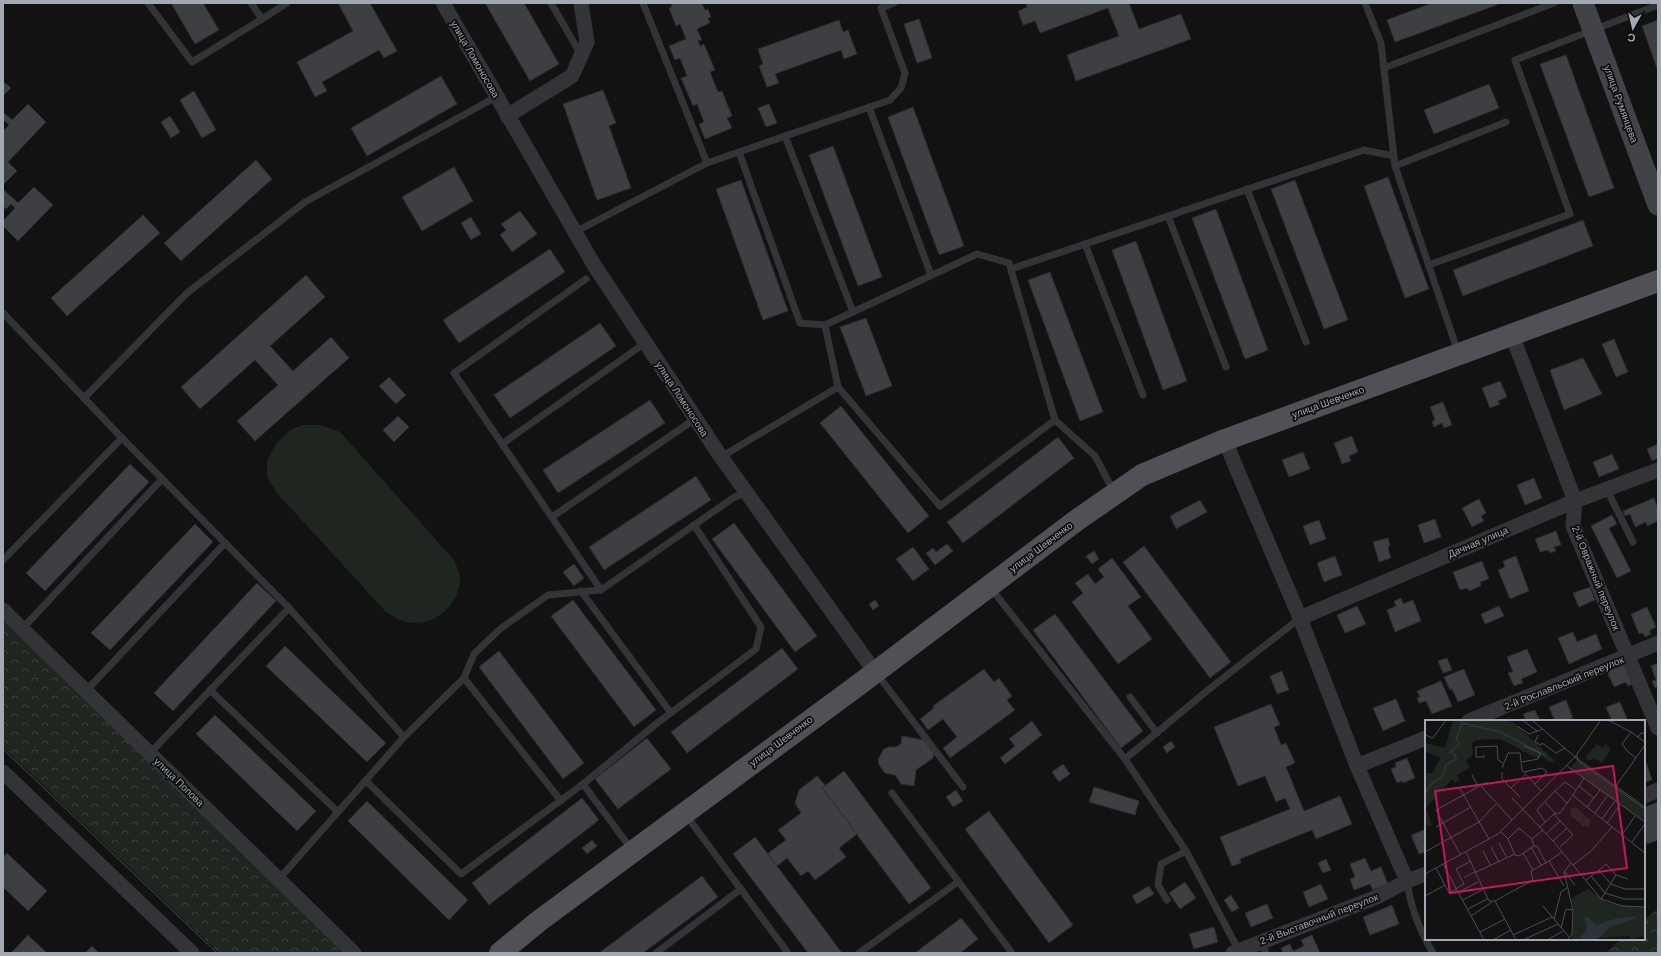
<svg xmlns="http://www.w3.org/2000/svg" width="1661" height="956" font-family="Arial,sans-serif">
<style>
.forest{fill:url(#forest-crowns)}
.pitch{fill:#1e261f}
.building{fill:#3e3f43;stroke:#2c2c2f}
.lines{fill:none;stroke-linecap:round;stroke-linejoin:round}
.lane{stroke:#333438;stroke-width:7}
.street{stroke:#333438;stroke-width:15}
.secondary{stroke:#414348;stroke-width:21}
.primary{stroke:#4f5157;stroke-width:22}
.tram{stroke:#4a4c51;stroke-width:1}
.labels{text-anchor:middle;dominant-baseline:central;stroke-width:3.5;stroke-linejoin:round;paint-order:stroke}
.street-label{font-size:10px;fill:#a3a9b4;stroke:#0d0d0e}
.inset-river{fill:none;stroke:#2a3339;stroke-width:2}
.inset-road{fill:none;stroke:#4c4e53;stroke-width:1}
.view{fill:#c2185b;fill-opacity:0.15;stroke:#c2185b;stroke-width:2}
.inset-edge{fill:none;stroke:#a3a9b4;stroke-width:2}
</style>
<defs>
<pattern id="forest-crowns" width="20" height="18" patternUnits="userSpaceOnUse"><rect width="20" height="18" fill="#1e261f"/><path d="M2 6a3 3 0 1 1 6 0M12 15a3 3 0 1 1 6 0" fill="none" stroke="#3c433d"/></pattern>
</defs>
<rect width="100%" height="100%" fill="#121213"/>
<g class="forest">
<polygon points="3,613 351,953 219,953 3,747"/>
<polygon points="1658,909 1658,953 1605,953 1621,939 1644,939 1644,920"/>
</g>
<path class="pitch" d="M303,425h17l20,7 114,128c2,5 5,12 6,17 1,29 -29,53 -57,44 -6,-2 -11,-6 -17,-9l-109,-119 -10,-16v-16l8,-16 15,-15z"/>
<g class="building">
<polygon points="171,3 203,3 219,30 195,44"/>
<polygon points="338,3 370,3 397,51 384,58 379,50 322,82 327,91 315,97 297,62 353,31"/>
<polygon points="485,3 524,3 559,64 530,81"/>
<polygon points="671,3 702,3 705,10 708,9 711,17 708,18 710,23 697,29 702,40 698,41 700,46 704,44 715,70 710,72 718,92 722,91 732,116 727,118 732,128 705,139 699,124 704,122 697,104 693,106 681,78 687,76 680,58 675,60 669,46 686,39 680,24 676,26 669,8 672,6"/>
<polygon points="1030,3 1129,3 1139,29 1181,14 1191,39 1076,81 1067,55 1119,36 1108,8 1040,33 1035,21 1023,25 1018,11 1027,7 1026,4"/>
<polygon points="1432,3 1502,3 1395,42 1387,20"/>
<polygon points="919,19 932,58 917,63 904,24"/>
<polygon points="839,20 843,32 848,30 857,54 844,59 841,50 775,74 779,83 767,87 759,66 763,64 758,49"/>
<polygon points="1658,20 1658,71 1642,26"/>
<polygon points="1566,55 1614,188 1589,197 1540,64"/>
<polygon points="441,76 457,104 367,156 351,128"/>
<polygon points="3,81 11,88 3,96"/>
<polygon points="1489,84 1499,108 1434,134 1424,110"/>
<polygon points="603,90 616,123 609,126 631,188 597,200 563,104"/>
<polygon points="194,91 216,130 202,138 180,100"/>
<polygon points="28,104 46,122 8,162 17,171 3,185 3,131 9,125 5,121 3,123 3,112 12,120"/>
<polygon points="769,104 777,123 766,127 758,108"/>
<polygon points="913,107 964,246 939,255 888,117"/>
<polygon points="170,116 180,132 171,138 161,122"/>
<polygon points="833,146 882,277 858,286 809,155"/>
<polygon points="256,160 272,179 181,261 164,243"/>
<polygon points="454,167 473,201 422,231 402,197"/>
<polygon points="1388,177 1429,289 1405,298 1364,186"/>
<polygon points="741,180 788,311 763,320 716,189"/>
<polygon points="1295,180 1348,320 1324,329 1271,189"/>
<polygon points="34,187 53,205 18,241 3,226 3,221 15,208 11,204 6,209 3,206 3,189 18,203"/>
<polygon points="1216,209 1268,350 1245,359 1192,218"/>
<polygon points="520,211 537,234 512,252 500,235 506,230 501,224"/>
<polygon points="143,215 160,233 67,316 51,298"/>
<polygon points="471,217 481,234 471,240 461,223"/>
<polygon points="1583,220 1593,246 1463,296 1453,270"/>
<polygon points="1136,241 1187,381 1163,390 1112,250"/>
<polygon points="550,249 565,272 459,343 443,320"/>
<polygon points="1050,272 1103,412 1080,421 1028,280"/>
<polygon points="306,275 325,297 270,346 293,371 331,337 349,358 255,441 237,421 278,385 255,360 200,409 181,387"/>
<polygon points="866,318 892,386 866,396 840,327"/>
<polygon points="600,323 616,346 510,418 494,395"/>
<polygon points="1614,339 1628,372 1616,377 1602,344"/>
<polygon points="1583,358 1602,394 1564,410 1550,370"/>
<polygon points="389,377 406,395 396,404 379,386"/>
<polygon points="1500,381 1507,397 1498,401 1500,404 1490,408 1482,388"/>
<polygon points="650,400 665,423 558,493 543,470"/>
<polygon points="1443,402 1452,425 1444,428 1442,423 1434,427 1432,421 1435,420 1430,407"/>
<polygon points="841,406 929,516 908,533 820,423"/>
<polygon points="398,416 409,427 394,442 383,430"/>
<polygon points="1352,436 1358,452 1349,456 1351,461 1342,464 1334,443"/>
<polygon points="1058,437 1074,458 963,543 947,522"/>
<polygon points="1658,444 1658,458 1652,461 1647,449"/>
<polygon points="1303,452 1310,469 1289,477 1282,460"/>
<polygon points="1612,454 1619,469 1599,477 1593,462"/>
<polygon points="130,464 149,482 45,591 26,573"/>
<polygon points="696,476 711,500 604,570 589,547"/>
<polygon points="1534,478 1542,498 1525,505 1517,485"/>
<polygon points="1654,498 1658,509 1658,521 1647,526 1646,522 1635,527 1630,514 1625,516 1623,511"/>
<polygon points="1479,499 1486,513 1481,516 1484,521 1472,527 1462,508"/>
<polygon points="1200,500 1207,512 1176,529 1170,516"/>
<polygon points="1612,515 1617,524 1609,528 1631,571 1617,578 1591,526"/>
<polygon points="1435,519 1441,537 1424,543 1418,525"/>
<polygon points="1319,520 1326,539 1310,545 1303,526"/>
<polygon points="734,523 817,636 795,652 712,539"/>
<polygon points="195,524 213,542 110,650 91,633"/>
<polygon points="1556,531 1561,545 1554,547 1556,551 1550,553 1548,550 1540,552 1535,539"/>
<polygon points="1388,538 1390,546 1388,547 1391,558 1379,562 1373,542"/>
<polygon points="947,544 953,551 935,565 926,553 933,548 936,552"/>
<polygon points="1144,546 1231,662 1210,678 1123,562"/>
<polygon points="913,547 929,569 913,581 896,559"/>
<polygon points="1094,551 1099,559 1092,564 1086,556"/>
<polygon points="1335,556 1342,575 1324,582 1317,563"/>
<polygon points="1516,556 1529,591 1510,599 1498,570 1505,567 1503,561"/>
<polygon points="1112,558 1141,597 1128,606 1152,639 1118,664 1072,602 1083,593 1075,583 1088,574 1095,584 1104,577 1098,569"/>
<polygon points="1482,561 1489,579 1480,582 1481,586 1469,591 1467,588 1460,590 1453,572"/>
<polygon points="574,564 584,578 574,586 563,572"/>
<polygon points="257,583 276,601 173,711 154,693"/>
<polygon points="1590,587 1595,600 1579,607 1573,593"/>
<polygon points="1401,598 1403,604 1413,600 1421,621 1395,632 1387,610 1396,606 1394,601"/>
<polygon points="573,600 656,710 634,727 551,616"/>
<polygon points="875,600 879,606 873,610 869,604"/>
<polygon points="1357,606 1366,624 1345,633 1337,615"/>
<polygon points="1499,606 1504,616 1485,624 1481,614"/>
<polygon points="1647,607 1656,627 1649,631 1651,634 1645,637 1643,633 1639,634 1631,614"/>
<polygon points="1055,614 1143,731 1121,748 1033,630"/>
<polygon points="1573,632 1577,642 1596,634 1602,649 1569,664 1558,638"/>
<polygon points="285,646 386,743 367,762 266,666"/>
<polygon points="782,648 798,669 687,753 671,732"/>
<polygon points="1527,649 1537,672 1521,679 1523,683 1514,686 1508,673 1513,672 1507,657"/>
<polygon points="499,651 584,763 563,779 479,667"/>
<polygon points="1447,658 1452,670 1443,673 1438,661"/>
<polygon points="1658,663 1658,686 1655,688 1652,681 1656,680 1651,666"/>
<polygon points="1624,665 1632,684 1628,686 1626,682 1614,687 1607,672"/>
<polygon points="984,669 994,682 999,678 1012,696 1007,700 1015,710 950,758 943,748 957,737 943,719 928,730 920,719 934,708 933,706"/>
<polygon points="1464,669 1475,695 1458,702 1452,689 1450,690 1444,677"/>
<polygon points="1282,671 1289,690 1277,694 1270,676"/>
<polygon points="1441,681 1452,706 1432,714 1426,701 1419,703 1417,698 1420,697 1417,691"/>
<polygon points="1396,699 1405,721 1383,731 1373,708"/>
<polygon points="1566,700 1573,718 1566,721 1555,721 1549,707"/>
<polygon points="1620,702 1628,721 1612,721 1606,707"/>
<polygon points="1271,704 1280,725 1274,727 1281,745 1286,743 1295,763 1286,767 1304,811 1340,796 1352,824 1316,839 1312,830 1240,859 1241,863 1232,866 1220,837 1290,809 1285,798 1276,802 1265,776 1238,786 1214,727"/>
<polygon points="1535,710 1540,721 1526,721 1523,714"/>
<polygon points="215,715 316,811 297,831 196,734"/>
<polygon points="1032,721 1042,735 1005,764 1000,758 1015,746 1009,739"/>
<polygon points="902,736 924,740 934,751 933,758 916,770 914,786 901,784 895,775 885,773 879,765 878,760 883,750 888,747 896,747 901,744"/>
<polygon points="647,738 671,769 618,809 595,779"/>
<polygon points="1171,741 1175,747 1167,753 1163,747"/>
<polygon points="1407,758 1415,778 1403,783 1402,781 1397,783 1391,769 1396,767 1395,763"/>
<polygon points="1063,764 1070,774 1059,782 1052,772"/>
<polygon points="1647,764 1652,780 1644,783 1644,765"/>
<polygon points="844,771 931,888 909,904 822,788"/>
<polygon points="817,776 825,785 822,788 857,834 839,848 846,857 815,880 808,871 801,876 787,858 777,866 767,854 786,840 778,830 801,813 795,803 799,790"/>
<polygon points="1094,787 1139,801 1135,815 1089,802"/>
<polygon points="956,790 963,801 953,807 946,797"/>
<polygon points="582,798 599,820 489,905 472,883"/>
<polygon points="367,801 468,900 449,920 348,821"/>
<polygon points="1658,802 1658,840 1647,844 1644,836 1644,810 1646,809 1645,807"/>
<polygon points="989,811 1073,925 1049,943 965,829"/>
<polygon points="1426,829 1426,852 1419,854 1411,835"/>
<polygon points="755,837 777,866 842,953 808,953 733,854"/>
<polygon points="592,840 597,846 587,854 582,848"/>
<polygon points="7,853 47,891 28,911 3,887 3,857"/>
<polygon points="1365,858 1371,871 1381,867 1388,884 1373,890 1370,884 1354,890 1350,879 1355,877 1350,864"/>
<polygon points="1326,859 1331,870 1323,873 1318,863"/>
<polygon points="702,876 718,897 643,953 599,953"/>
<polygon points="1185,882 1196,898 1180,909 1169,893"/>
<polygon points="1321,884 1328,899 1309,907 1303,892"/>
<polygon points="1149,886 1154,894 1137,904 1132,896"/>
<polygon points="1231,895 1239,908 1232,912 1224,900"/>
<polygon points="1267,904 1273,918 1251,927 1245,913"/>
<polygon points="1392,905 1399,924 1370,935 1363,917"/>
<polygon points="961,918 978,939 960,953 915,953"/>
<polygon points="1214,927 1218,942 1194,949 1189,934"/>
<polygon points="28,935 47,953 11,953"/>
<polygon points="1312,935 1320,953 1283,953 1281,948 1290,944 1293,951 1304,946 1301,940"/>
<polygon points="92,946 99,953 85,953"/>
</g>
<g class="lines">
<g class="lane">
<polyline points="148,3 192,62 262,19"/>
<polyline points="251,3 262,19 287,3"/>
<polyline points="551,3 581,55"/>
<polyline points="1365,3 1381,43 1395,166 1458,352"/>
<polyline points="1384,68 1554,3"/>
<polyline points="869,107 931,275"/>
<polyline points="785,136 853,312"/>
<polyline points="739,152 800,323 825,325"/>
<polyline points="707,163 890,100 901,88 905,73 881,8 894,3"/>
<polyline points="1395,166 1506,122"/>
<polyline points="1247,189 1306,342"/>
<polyline points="1168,216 1226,367"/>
<polyline points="575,232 707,163 643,3"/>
<polyline points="1085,244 1143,395"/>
<polyline points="1429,265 1570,214 1515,60 1658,5"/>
<polyline points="1011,269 1364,150 1394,156"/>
<polyline points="586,279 454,373 601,590"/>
<polyline points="3,313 122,438 289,608 150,753"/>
<polyline points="838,387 825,325 977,254 1009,263 1055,420"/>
<polyline points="84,398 187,293 305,202 496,97"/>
<polyline points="502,444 645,343"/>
<polyline points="721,457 838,387 940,506 1055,420 1095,456 1114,492"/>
<polyline points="1607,490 1633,542"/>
<polyline points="552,517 695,419"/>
<polyline points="3,560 122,438"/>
<polyline points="990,587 1125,759 1186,851 1239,951"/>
<polyline points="581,591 671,713"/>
<polyline points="22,629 162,479"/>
<polyline points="877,674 963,787"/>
<polyline points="464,678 561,801"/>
<polyline points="210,690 338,812"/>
<polyline points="86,691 225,543"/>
<polyline points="1130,697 1157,733"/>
<polyline points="404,737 464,678 474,654 500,629 548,595 601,590 733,498 746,492"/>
<polyline points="1125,759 1208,690 1300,618"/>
<polyline points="366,781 461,874 583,784 656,724 756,649 761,627 694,525"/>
<polyline points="583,784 632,850"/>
<polyline points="892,793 1012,953"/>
<polyline points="686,815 788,953"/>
<polyline points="279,879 404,737 289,608"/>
<path d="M1407,881c3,24 13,50 26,72"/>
<polyline points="1167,900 1158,885 1161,864 1186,851"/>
<polyline points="1261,942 1266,953"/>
<polyline points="656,953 741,889"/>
<polyline points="859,953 958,882"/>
</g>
<g class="street">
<polyline points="443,3 594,265 721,457 875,672"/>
<polyline points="507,116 572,76 587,42 581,3"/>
<polyline points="1512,335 1575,501 1573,526 1658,728"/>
<polyline points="1225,440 1235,465 1300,618 1357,766 1407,881"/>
<polyline points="3,610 354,953"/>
<polyline points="1300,618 1575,501 1658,470"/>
<polyline points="1469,721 1658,643"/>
<polyline points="1357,766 1426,738"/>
<polyline points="3,772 192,953"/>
<polyline points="1644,796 1658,790"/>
<polyline points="1233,953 1377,897 1407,881 1426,874"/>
</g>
<polyline class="secondary" points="1583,3 1658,205"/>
<polyline class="primary" points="500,953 539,921 861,683 1077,520 1142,475 1225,440 1658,281"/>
<polyline class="tram" points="3,749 217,953"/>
</g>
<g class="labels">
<g class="street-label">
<text transform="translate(475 59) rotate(60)">улица Ломоносова</text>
<text transform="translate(1621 104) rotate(70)">улица Румянцева</text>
<text transform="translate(682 399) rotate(57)">улица Ломоносова</text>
<text transform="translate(1328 402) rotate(-20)">улица Шевченко</text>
<text transform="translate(1478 542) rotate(-23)">Дачная улица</text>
<text transform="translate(1041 547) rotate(-37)">улица Шевченко</text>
<text transform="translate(1596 578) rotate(68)">2-й Овражный переулок</text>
<text transform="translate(1564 683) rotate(-22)">2-й Рославльский переулок</text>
<text transform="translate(781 741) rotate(-37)">улица Шевченко</text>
<text transform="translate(179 782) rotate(44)">улица Попова</text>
<text transform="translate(1319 919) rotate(-21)">2-й Выставочный переулок</text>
</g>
</g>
<g transform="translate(1425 720)">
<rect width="220" height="220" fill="#121213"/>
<path d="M163,169l19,14 38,5v30l-4,-2 -10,4 -1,-4 -58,4 2,-27 -2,-15z" fill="#1e261f"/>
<path d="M28,0h52l9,3 41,38 -5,1 -8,-5 -6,1 -36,-19 -24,1 -4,3 1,12 -7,5 4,8 -13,7 3,5 -5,3 -3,-4 -26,29 6,17 -3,2 -4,-4v-50h7l9,-15 -16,-7v-8l20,5zM172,24l6,4 2,-4 6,5 -9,14 -9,-5 -3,3 -5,-4zM152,41l68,48 -2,12 -73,-53z" fill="#1e261f"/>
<path d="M146,88h6l13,12v6l-6,1 -14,-12z" fill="#1e261f"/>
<path d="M159,195l13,10 12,-5 26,-4 2,2 -27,9 -13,13h-18l8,-11z" fill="#2a3339"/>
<path class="inset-river" d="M36,3l39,9 47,24M0,74l6,-10 11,-7 4,-12 10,-6 -1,-4 -4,-3 9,-9 -4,-3 7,-20"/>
<path class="inset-road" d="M97,0l15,11M107,0l43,37 70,50M183,0l23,12 -9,12 5,7 9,7M92,6l12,8 14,-5M206,12l7,5 3,-4h4M0,15l8,3 13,-18M113,15l-3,7 6,3 1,-2 14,10 9,-5M59,35v2h-8v-10l21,-1 1,14 5,3M152,35l1,6 67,48M97,42l16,-3 2,-6 -16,-7M142,46l78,56M77,48l6,-15h12l2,17 19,21M77,52v7l18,18M99,52l18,-4 5,4 -12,12M47,55l6,11M159,58l-11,17 14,12M55,65l32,35M154,66l15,12M191,66l29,-41v-3l-7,-5M34,67l30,52M86,68l14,-13M175,70l-13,17 58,46M130,71l12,12M87,78l41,43 48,58 21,7 23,1M120,82l11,12M170,93l12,-17M129,94l19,21 -13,12M177,99l13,-18M120,102l-8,-12 16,-17 12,-11 11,8M182,103l13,-18M11,107l35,-20M115,107l14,-13 6,-1 13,-18M76,112l7,7 11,-11 13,11 11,-9M121,114l14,-13M197,115l13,-19M83,119l7,16 4,1 15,-10 -2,-7M128,121l14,-13M207,122l13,-18M74,123l8,15M109,126h3l9,17M66,127l8,15M106,127l10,18M58,131l8,15M0,132l54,-30 17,-18M41,132l23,49h6l38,-21 -2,-9 18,-10M137,132l-13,9 15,25M98,133l10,17M35,134l-24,-44 51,-28M18,144l41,76M148,145l18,-14 21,-24M11,148l13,25 15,-9 -8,-15 15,-8M174,150l7,-6 10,11 12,4M139,151l11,14M51,152l39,-18M0,154l73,-40 77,-77 26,-37M166,156l14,17 19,6h21M39,158l12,-7M161,160l13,-10 12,14 14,5h20M34,172l19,-10M0,176l20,-11M176,179l15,-24M38,180l19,-10M70,181l21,39M118,186l27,32M43,189l19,-10M46,196l21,-14M129,199l7,-27 7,-5M136,208l5,-19 7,1M55,212l25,-13M88,215l39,-18M68,220l18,-10M98,220l35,-16M122,220l16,-9M142,220l5,-5 1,-25 -9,-38 7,-9"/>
<path class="view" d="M188,46l14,102 -177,25 -15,-102z"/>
<rect width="220" height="220" class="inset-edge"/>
</g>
<rect width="1661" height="956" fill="none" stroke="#a3a9b4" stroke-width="8"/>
<g transform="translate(1633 28) rotate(188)" stroke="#0d0d0e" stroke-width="3" paint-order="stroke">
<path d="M0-3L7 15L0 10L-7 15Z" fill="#a3a9b4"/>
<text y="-6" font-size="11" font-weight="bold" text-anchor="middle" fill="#a3a9b4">С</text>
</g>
</svg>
